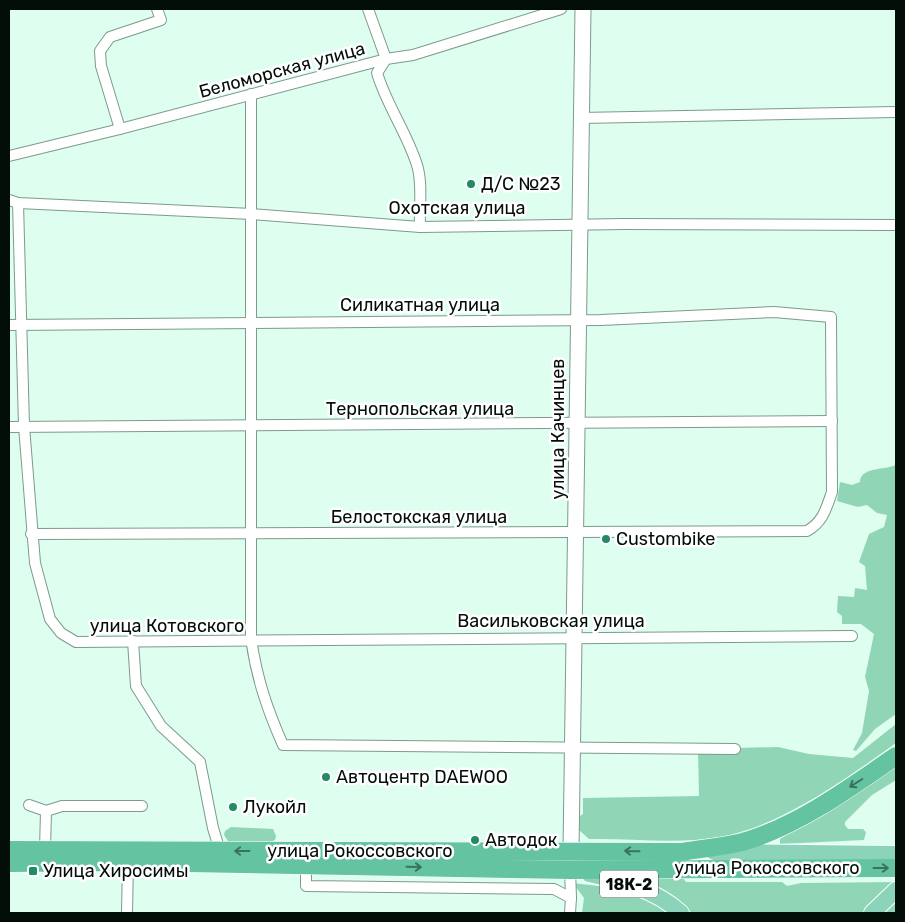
<svg xmlns="http://www.w3.org/2000/svg" width="905" height="922" font-family="Rubik,sans-serif">
<style>
.green{fill:#91d5b7}
.lines{fill:none;stroke-linecap:round;stroke-linejoin:round}
.minor-casing{stroke:#7d9a8d;stroke-width:12}
.secondary-casing{stroke:#7d9a8d;stroke-width:17}
.primary-casing{stroke:#fff;stroke-width:18}
.trunk-casing{stroke:#fff;stroke-width:19}
.minor{stroke:#fff;stroke-width:10}
.secondary{stroke:#fff;stroke-width:15}
.primary{stroke:#8bd3b9;stroke-width:16}
.trunk{stroke:#64c4a2;stroke-width:18}
.oneway{stroke:#39725d}
.poi-dot{fill:#228a67;stroke:#fff;stroke-width:2}
.labels{text-anchor:middle;dominant-baseline:central;stroke-width:5;stroke-linejoin:round;paint-order:stroke}
.shield{fill:#fff;stroke:#4f5653;stroke-width:1}
.shield-label{font-size:16px;font-weight:bold;fill:#040e09}
.street-label{font-size:18px;fill:#040e09;stroke:#fff}
.poi-label{font-size:18px;fill:#040e09;stroke:#fff;text-anchor:start}
</style>
<rect width="100%" height="100%" fill="#defeef"/>
<g class="green">
<path d="M896,465v249l-21,15 -19,22 -3,-1 9,-17 7,-42 -4,-14 9,-43 -13,-10h-19v-8l-5,-4 1,-16 16,1 1,-9 12,2 -2,-24 -6,-4 10,-28 15,-7 3,-12 -10,-2 -10,-8 -9,2 -21,-6 3,-19 12,3 8,-3c0,-15 25,-12 36,-17z"/>
<path d="M896,724v19c-49,35 -116,84 -177,94 -39,7 -82,2 -121,2h-9l-10,-9 -1,-13 5,-3v-16l116,-2 -1,-47 80,-2 31,7 44,4z"/>
<polygon points="896,765 896,780 872,795 845,822 845,825 848,829 863,829 866,832 864,840 780,844 780,839"/>
<polygon points="231,827 273,829 276,836 275,840 270,842 228,841 224,835 225,831"/>
<polygon points="632,877 683,878 686,882 782,882 787,886 801,883 896,882 896,913 692,913 664,890"/>
<path d="M573,883c42,5 64,6 99,30h-90l2,-15z"/>
</g>
<g class="lines">
<defs>
<g id="minor">
<path d="M368,9l18,50 -9,14c10,33 30,60 40,92 6,19 2,43 3,62"/>
<path d="M251,94v545c6,40 16,70 32,106l452,4"/>
<polyline points="580,118 896,112"/>
<polyline points="120,129 101,66 100,51 110,37 161,20 157,9"/>
<polyline points="9,156 120,129 386,59 413,55 561,9"/>
<polyline points="9,200 18,203 252,214 420,227 624,224 896,225"/>
<polyline points="18,203 24,426 35,563 50,619 61,633 76,642 852,636"/>
<path d="M9,325l592,-5 173,-8 57,5 1,175c-6,17 -9,30 -25,39l-776,3"/>
<polyline points="9,427 832,421"/>
<polyline points="133,641 136,686 161,726 200,762 213,828 220,851"/>
<polyline points="29,805 46,811 45,850"/>
<polyline points="46,811 62,806 142,806"/>
<polyline points="306,865 306,886 554,889 571,898 570,913"/>
<polyline points="570,870 571,898"/>
<polyline points="127,913 128,862"/>
</g>
<polyline id="secondary" points="571,850 583,9"/>
<g id="primary">
<polyline points="714,852 896,854"/>
<path d="M589,874c33,7 67,16 92,39"/>
<polyline points="872,913 896,890"/>
</g>
<g id="trunk">
<path d="M9,850l672,2c22,-4 46,-5 68,-12 53,-17 102,-53 147,-84"/>
<polyline points="9,863 128,862 570,870 896,868"/>
</g>
</defs>
<use href="#minor" class="minor-casing"/>
<use href="#secondary" class="secondary-casing"/>
<use href="#primary" class="primary-casing"/>
<use href="#trunk" class="trunk-casing"/>
<use href="#minor" class="minor"/>
<use href="#secondary" class="secondary"/>
<use href="#primary" class="primary"/>
<use href="#trunk" class="trunk"/>
</g>
<defs><path id="oneway-shaft" d="M-6 0H5M1.5-3L5.5 0L1.5 3" fill="none" stroke-width="1.6" stroke-linecap="round" stroke-linejoin="round" transform="scale(1.25)"/></defs>
<g class="oneway">
<use href="#oneway-shaft" transform="translate(856 783) rotate(148)"/>
<use href="#oneway-shaft" transform="translate(242 851) rotate(180)"/>
<use href="#oneway-shaft" transform="translate(632 851) rotate(-179)"/>
<use href="#oneway-shaft" transform="translate(414 867) rotate(1)"/>
<use href="#oneway-shaft" transform="translate(881 868)"/>
</g>
<g class="poi-dot">
<circle cx="471" cy="184" r="5"/>
<circle cx="606" cy="539" r="5"/>
<circle cx="326" cy="777" r="5"/>
<circle cx="233" cy="807" r="5"/>
<circle cx="475" cy="840" r="5"/>
<rect x="28" y="866" width="10" height="10" rx="2.5"/>
</g>
<g class="labels">
<rect class="shield" x="600" y="870.5" width="58" height="27" rx="4"/>
<g class="shield-label">
<text x="629" y="884">18К-2</text>
</g>
<g class="street-label">
<text transform="translate(282 70) rotate(-15)">Беломорская улица</text>
<text x="457" y="208">Охотская улица</text>
<text x="420" y="305">Силикатная улица</text>
<text x="420" y="409">Тернопольская улица</text>
<text transform="translate(558 429) rotate(-90)">улица Качинцев</text>
<text x="419" y="517">Белостокская улица</text>
<text x="551" y="621">Васильковская улица</text>
<text x="167" y="626">улица Котовского</text>
<text x="360" y="851">улица Рокоссовского</text>
<text x="767" y="868">улица Рокоссовского</text>
</g>
<g class="poi-label">
<text x="481" y="184">Д/С №23</text>
<text x="616" y="539">Custombike</text>
<text x="336" y="777">Автоцентр DAEWOO</text>
<text x="243" y="807">Лукойл</text>
<text x="485" y="840">Автодок</text>
<text x="43" y="871">Улица Хиросимы</text>
</g>
</g>
<rect width="905" height="922" fill="none" stroke="#040e09" stroke-width="20"/>
</svg>
